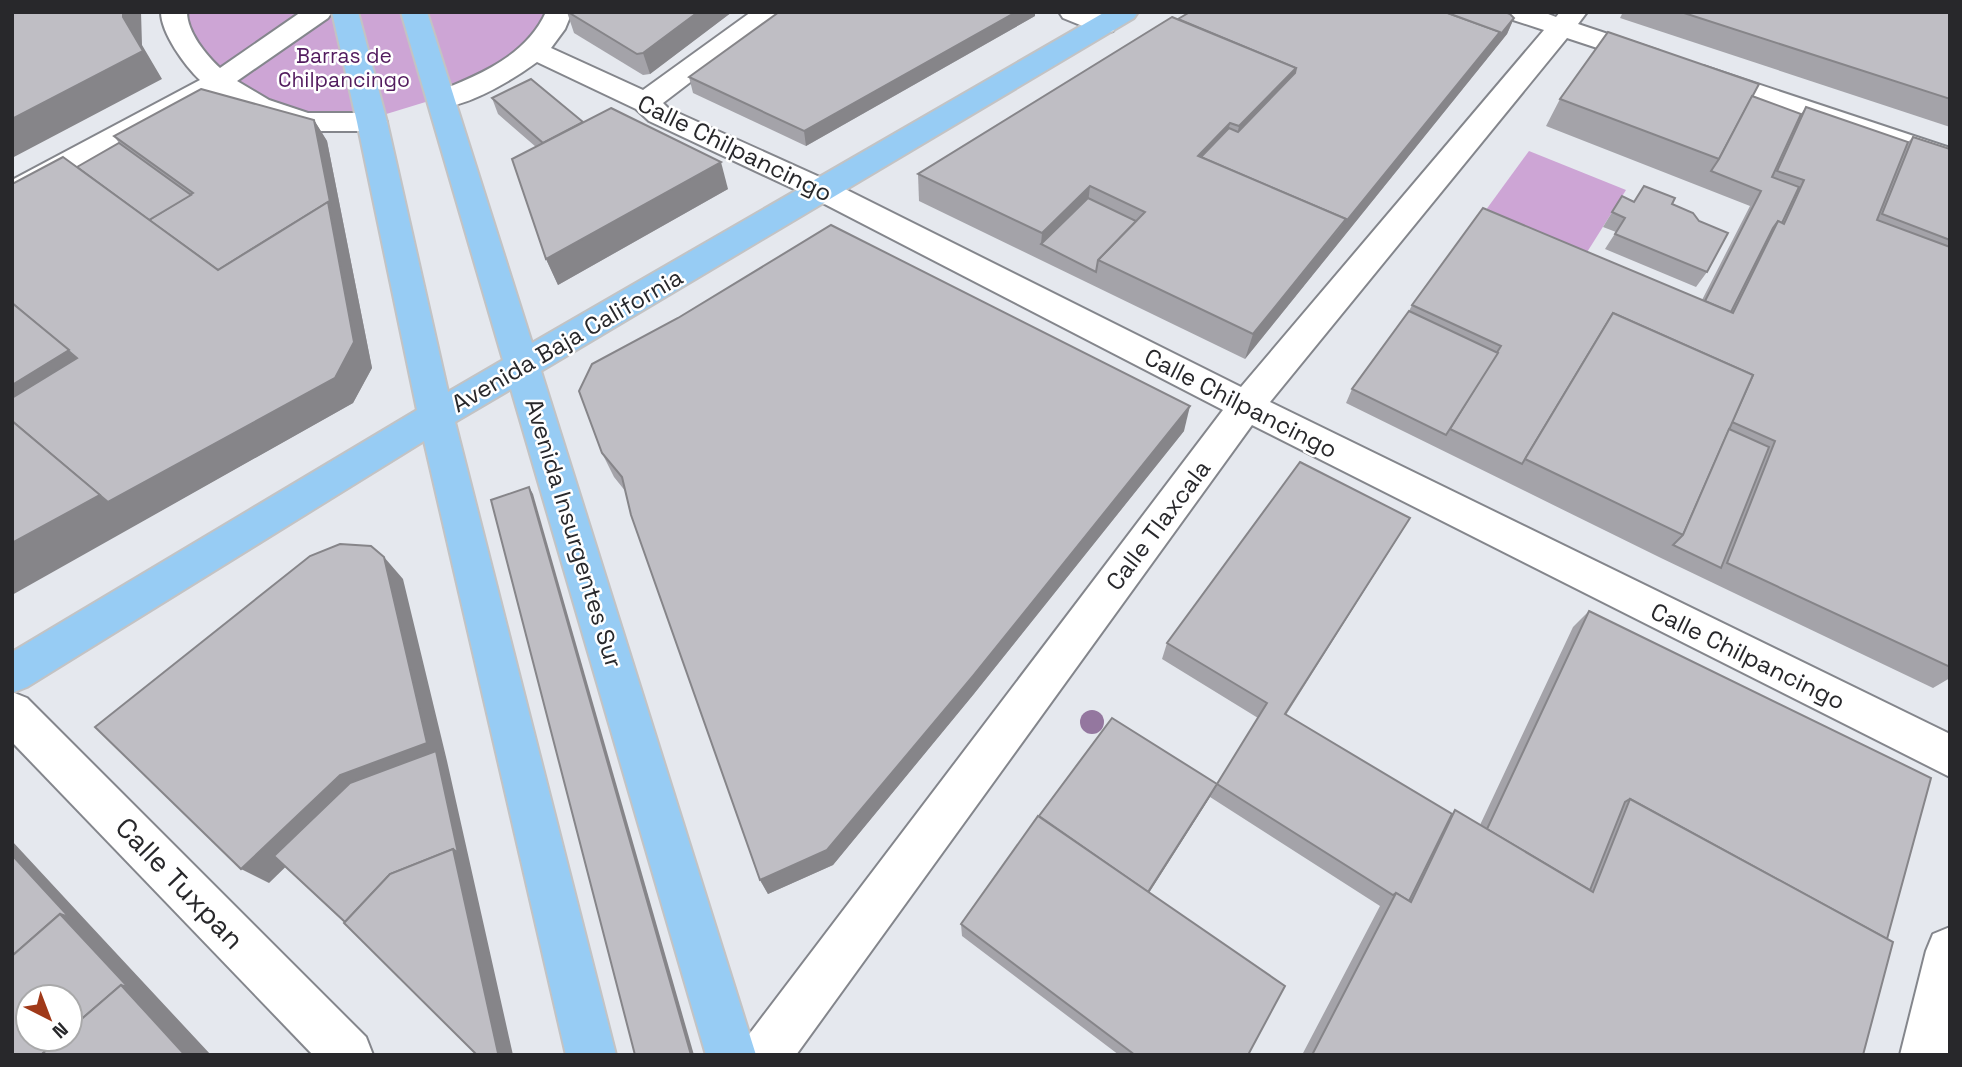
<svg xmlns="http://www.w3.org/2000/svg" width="1962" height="1067" font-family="'Space Grotesk',sans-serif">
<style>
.green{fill:#cda5d5}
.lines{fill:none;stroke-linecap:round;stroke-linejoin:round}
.minor-casing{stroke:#84868c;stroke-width:4}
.major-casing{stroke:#c3c3c4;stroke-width:4}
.minor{fill:#fff;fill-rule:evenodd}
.major{fill:#97ccf4;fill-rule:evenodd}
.tree{fill:#94779f}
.wall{fill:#a4a3a9}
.shaded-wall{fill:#868589}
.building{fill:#bfbec4;stroke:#868589;stroke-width:2}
.labels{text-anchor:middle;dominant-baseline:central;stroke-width:5;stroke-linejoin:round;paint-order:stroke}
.far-park-label{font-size:21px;fill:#521b5e;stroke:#fff}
.street-label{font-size:24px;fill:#28282b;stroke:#fff}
.near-street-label{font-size:28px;fill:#28282b;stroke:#fff}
</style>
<rect width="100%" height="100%" fill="#e5e8ee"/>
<g class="green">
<polygon points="174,12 569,12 563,34 509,69 468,89 357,123 306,122 196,61"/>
<polygon points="1529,151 1626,190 1574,273 1472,229"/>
</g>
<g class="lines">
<defs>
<g id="minor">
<path d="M161,12h26c0,20 19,43 33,56l81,-56h31l-4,6 -91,63 32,19 39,13h64l10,3 5,6 -5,6 -10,3h-66l-57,-19 -31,-18 -195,106 -11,3v-23l188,-100c-15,-14 -39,-47 -39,-68z"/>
<path d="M546,12h26l-7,17 -14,19 92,42 108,-78h31l-119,91 6,6 164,74 408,204 303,-357 -37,-12 -4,-6h40l13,5 4,-5h27l-9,12 81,27 4,6 -4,6 -10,2 -82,-27 -297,364 680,332v43l-698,-352 -456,630h-56l7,-18 476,-627 -412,-213 -162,-76 -13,-12 -99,-47c-23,17 -78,51 -105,44l-4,-6 4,-6c44,-18 93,-36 114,-82z"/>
<path d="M1059,12c19,0 46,-5 58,13l-4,6 -9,2 -9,-2 -32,-13z"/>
<polygon points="1703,66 1950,148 1950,168 1693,81 1689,75 1693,69"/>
<polygon points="12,692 27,698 366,1037 373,1055 313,1055 12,742"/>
<polygon points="1950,927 1950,1055 1900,1055 1926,951 1933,934"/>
</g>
<polygon id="major" points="332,12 358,12 387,122 448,392 503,360 401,12 427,12 532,343 1105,12 1138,12 1134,18 541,371 756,1055 706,1055 511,389 455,422 616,1055 566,1055 424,441 27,687 12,693 12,652 417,410 357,122"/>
</defs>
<use href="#minor" class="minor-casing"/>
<use href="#major" class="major-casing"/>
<use href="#minor" class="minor"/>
<use href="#major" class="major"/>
</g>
<circle class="tree" cx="1092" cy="722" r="12"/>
<g class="wall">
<polygon points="567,12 732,12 650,74 643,75 574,33"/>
<polygon points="1623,12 1950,12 1950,127 1620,18"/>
<polygon points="1035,16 806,146 693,93 689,77"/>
<polygon points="1514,18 1507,34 1245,359 919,201 918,174 1178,19"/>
<polygon points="1752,96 1801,114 1806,107 1908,142 1913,137 1950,149 1950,678 1933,688 1661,558 1346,403 1352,389 1409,311 1412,305 1702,300 1750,206 1546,126 1560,99"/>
<polygon points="492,98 583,122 728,189 558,285 546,259 536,147 498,114"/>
<polygon points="314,120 327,141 372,368 353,403 135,525 77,167 119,143 114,136"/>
<polygon points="1622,196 1634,201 1672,204 1707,272 1696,287 1605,249 1616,232 1603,227"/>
<polygon points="1184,431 973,695 833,865 768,894 760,880 626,492 614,477 602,453"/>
<polygon points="1410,518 1286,715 1452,814 1455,810 1480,825 1573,627 1589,611 1887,939 1863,1055 1302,1055 1380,906 1210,797 1149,893 1248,1055 1119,1055 962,936 961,924 1039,816 1217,784 1258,718 1162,659 1167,643"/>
</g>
<g class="shaded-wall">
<polygon points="123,12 141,12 142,45 162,79 12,158 12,119 123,17"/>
<polygon points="698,12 732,12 650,74 643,53"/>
<polygon points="1016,12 1035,12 1035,16 806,146 804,131"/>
<polygon points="1514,18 1507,34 1245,359 1253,334 1500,32"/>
<polygon points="1296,68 1289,95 1233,154 1239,126"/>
<polygon points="314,120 327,141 372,368 353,403 12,595 12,385 69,350 334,235"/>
<polygon points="1230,123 1224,150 1197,162 1198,156"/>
<polygon points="721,162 728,189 558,285 546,259"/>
<polygon points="1090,186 1087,213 1041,244 1042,233"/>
<polygon points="1190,406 1184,431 973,695 833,865 768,894 760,880"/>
<polygon points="529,487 533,494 694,1055 691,1055"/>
<polygon points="1410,518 1399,536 1276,729 1285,714"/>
<polygon points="384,557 403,579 447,761 513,1055 497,1055 363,792 269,883 241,869"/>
<polygon points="1217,784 1210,797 1141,905 1146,895"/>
<polygon points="12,841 89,924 211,1055 88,1055 60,914 12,855"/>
</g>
<g class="building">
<polygon points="12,12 123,12 123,17 143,51 12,119"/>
<polygon points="568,12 698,12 643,53 637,54"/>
<polygon points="779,12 1016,12 804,131 689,77"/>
<polygon points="1190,12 1445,12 1500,32 1344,224 1346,219 1201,157 1229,128 1238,132 1295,73 1296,68 1178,19"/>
<polygon points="1445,12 1505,12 1510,14 1514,18 1497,39 1500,32"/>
<polygon points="1681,12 1950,12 1950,99"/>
<polygon points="1172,17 1296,68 1239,126 1230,123 1198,156 1346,219 1253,334 1098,260 1145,212 1090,186 1042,233 918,174"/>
<polygon points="1608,32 1759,84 1719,159 1560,99"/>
<polygon points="531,79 583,122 543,143 492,98"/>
<polygon points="201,89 314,120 331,207 328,202 218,270 149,220 193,193 114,136"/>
<polygon points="1752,96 1801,114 1772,177 1799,187 1782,223 1778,221 1773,228 1731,312 1705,301 1761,191 1711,171 1719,159"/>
<polygon points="1806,107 1908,142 1877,220 1950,247 1950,667 1727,563 1775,441 1732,422 1753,375 1613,313 1522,464 1450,429 1501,346 1412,305 1483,208 1733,313 1778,221 1784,224 1804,180 1777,171"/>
<polygon points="611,108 721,162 546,259 512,159"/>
<polygon points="1913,137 1950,149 1950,240 1882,214"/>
<polygon points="119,143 191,195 149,220 77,167"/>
<polygon points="63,157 218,270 328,202 354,342 335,378 108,502 12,421 12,398 77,358 12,303 12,184"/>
<polygon points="1644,186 1675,198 1672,204 1693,213 1699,221 1728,233 1707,272 1615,234 1625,218 1612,212 1622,196 1634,202"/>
<polygon points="1088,198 1136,221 1098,260 1096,272 1041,244"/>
<polygon points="831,225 1190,406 973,676 827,850 760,880 631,515 622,477 602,453 579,391 592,364 678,318"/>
<polygon points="12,303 69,350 12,385"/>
<polygon points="1409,311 1498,353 1446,435 1352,389"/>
<polygon points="1613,313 1753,375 1683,535 1525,459"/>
<polygon points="12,421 100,495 12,543"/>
<polygon points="1729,429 1769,447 1721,568 1673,545 1683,535"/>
<polygon points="1300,462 1410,518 1285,714 1452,814 1409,901 1396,893 1393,895 1217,784 1267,703 1167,643"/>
<polygon points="529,487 691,1055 635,1055 491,500"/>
<polygon points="340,544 371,546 384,557 427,743 340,775 241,869 95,727 310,556"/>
<polygon points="1589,611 1931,778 1887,939 1630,799 1625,802 1590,890 1487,829"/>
<polygon points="1112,718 1217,784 1148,892 1039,816"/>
<polygon points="436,751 458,853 453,849 390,874 345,922 274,856 350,783"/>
<polygon points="1630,799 1893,942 1863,1055 1312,1055 1396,893 1411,902 1455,810 1593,892"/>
<polygon points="1038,816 1285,986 1248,1055 1135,1055 961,924"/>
<polygon points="453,849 498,1053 497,1055 477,1055 344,923 390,874"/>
<polygon points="12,855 69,917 60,914 12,956"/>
<polygon points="60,914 128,987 121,985 70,1029 70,997 28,997 28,1039 59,1039 41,1055 12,1055 12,956"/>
<polygon points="121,985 185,1055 41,1055 59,1039 70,1039 70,1029"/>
</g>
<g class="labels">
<g class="far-park-label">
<text x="344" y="55">Barras de<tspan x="344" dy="24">Chilpancingo</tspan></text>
</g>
<g class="street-label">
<text transform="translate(735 148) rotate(26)">Calle Chilpancingo</text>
<text transform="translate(567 340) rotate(-30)">Avenida Baja California</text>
<text transform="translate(1241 403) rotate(27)">Calle Chilpancingo</text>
<text transform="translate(1158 525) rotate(-53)">Calle Tlaxcala</text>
<text transform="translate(574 533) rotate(73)">Avenida Insurgentes Sur</text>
<text transform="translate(1748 656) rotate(26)">Calle Chilpancingo</text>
</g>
<g class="near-street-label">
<text transform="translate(180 883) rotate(46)">Calle Tuxpan</text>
</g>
</g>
<rect width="1962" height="1067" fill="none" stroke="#28282b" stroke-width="28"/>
<g transform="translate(49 1018) rotate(138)"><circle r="33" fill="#ffffff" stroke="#a9a9aa" stroke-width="2"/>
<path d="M0-5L12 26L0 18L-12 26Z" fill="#a03919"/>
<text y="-10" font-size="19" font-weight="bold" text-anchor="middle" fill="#28282b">N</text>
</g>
</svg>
